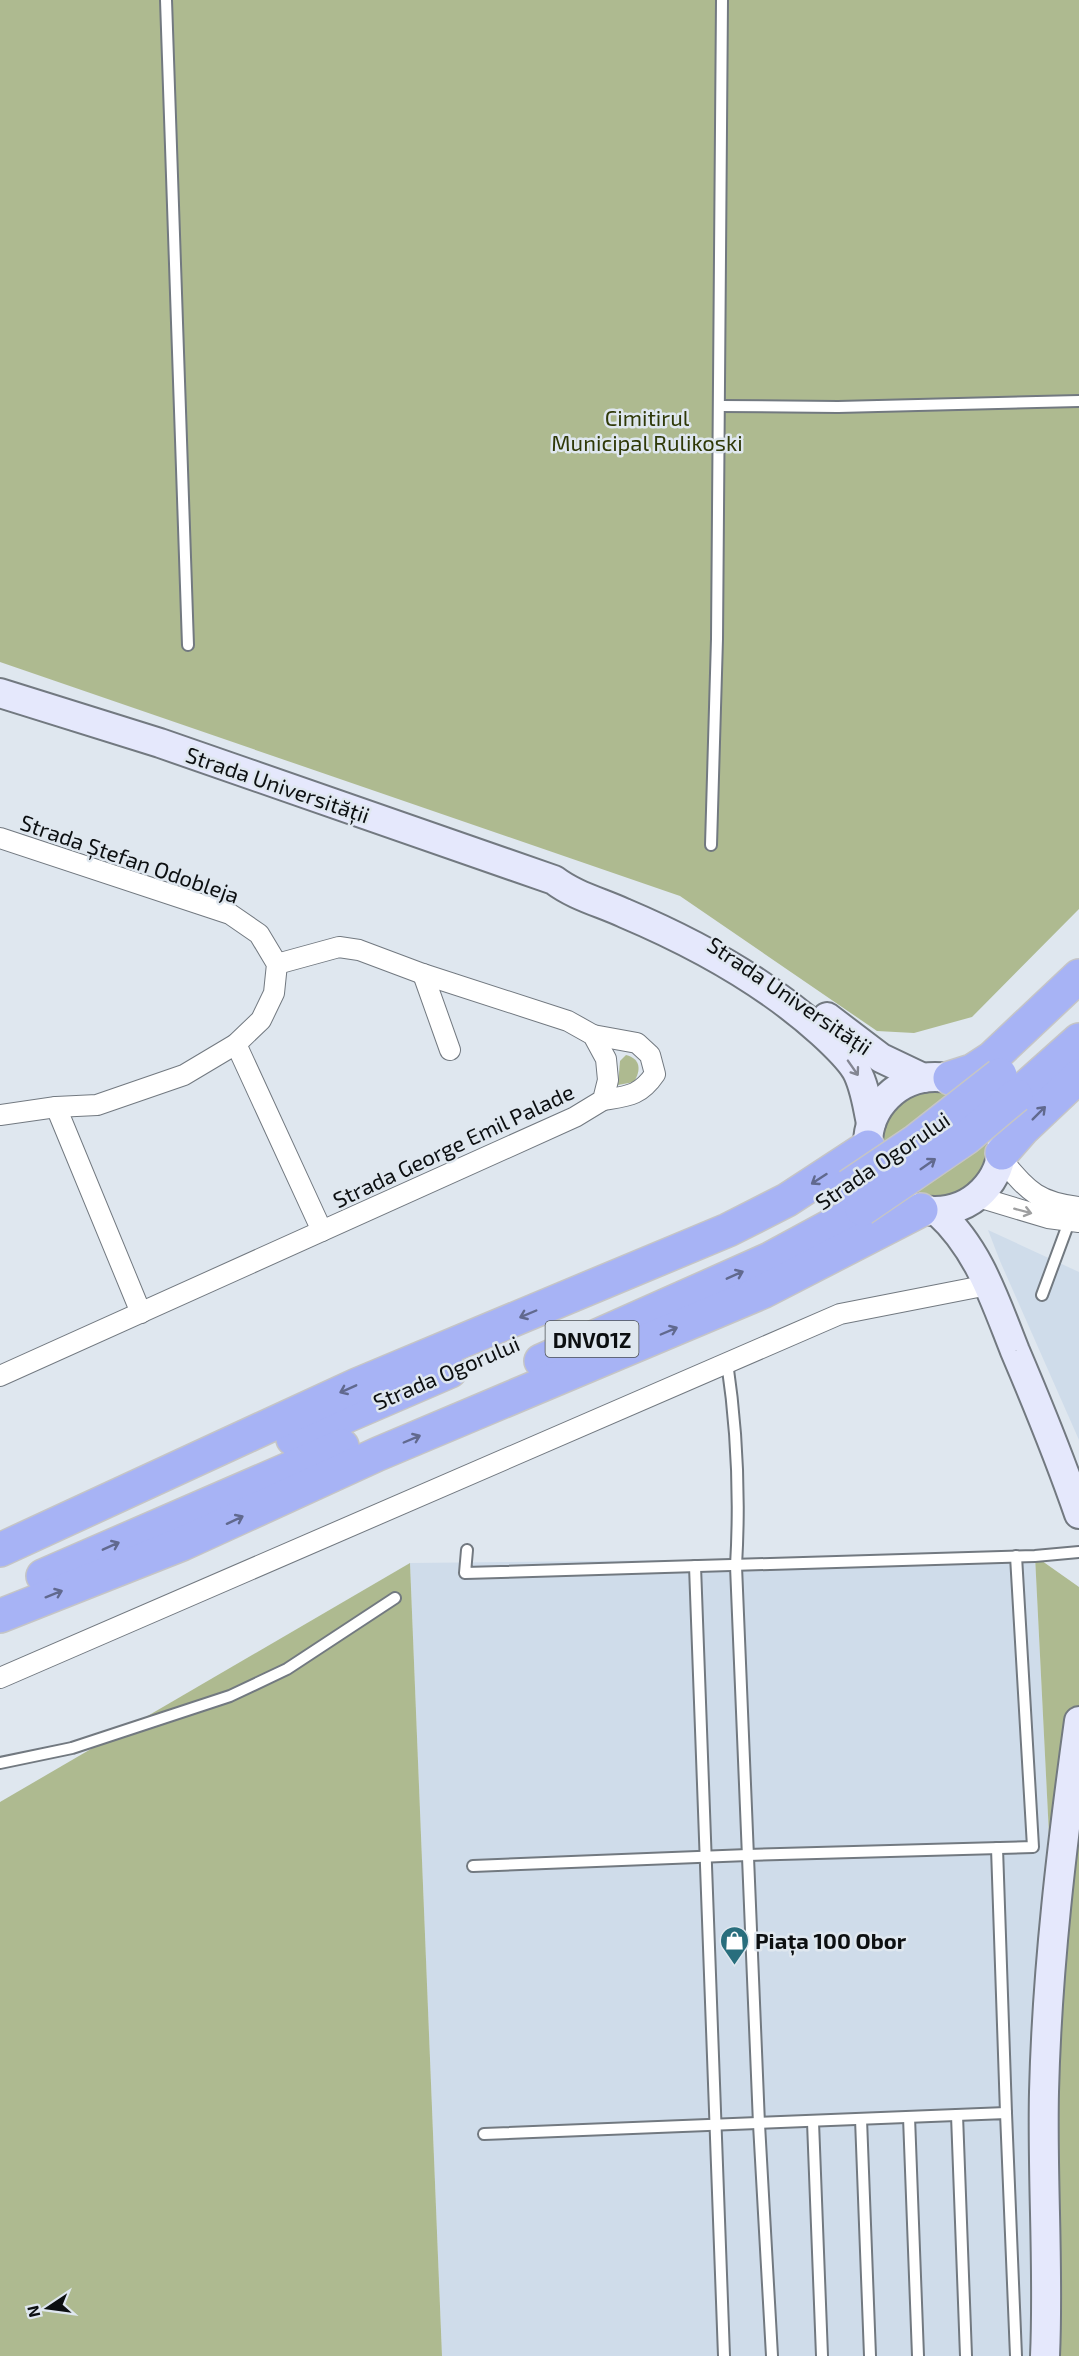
<svg xmlns="http://www.w3.org/2000/svg" width="1079" height="2356" font-family="'Exo 2',sans-serif">
<style>
.built{fill:#cfdcea}
.green{fill:#aeba90}
.lines{fill:none;stroke-linecap:round;stroke-linejoin:round}
.lane-casing{stroke:#727980;stroke-width:14}
.street-casing{stroke:#727980;stroke-width:22}
.secondary-casing{stroke:#727980;stroke-width:32}
.highway-casing{stroke:#c5c5c6;stroke-width:36}
.lane{stroke:#fff;stroke-width:10}
.street{stroke:#fff;stroke-width:20}
.secondary{stroke:#e5e8fc;stroke-width:28}
.highway{stroke:#a7b3f5;stroke-width:33}
.highway-bridge-casing{stroke:#c5c5c6;stroke-width:36;stroke-linecap:butt}
.highway-bridge{stroke:#a7b3f5;stroke-width:33}
.oneway{stroke:#838692}
.oneway2{stroke:#61698e}
.oneway3{stroke:#9e9fa0}
.labels{text-anchor:middle;dominant-baseline:central;stroke-width:5;stroke-linejoin:round;paint-order:stroke}
.shield{fill:#dfe7ef;stroke:#4b5054;stroke-width:1.5}
.shield-label{font-size:21px;font-weight:bold;fill:#0c0f11}
.park-label{font-size:22px;fill:#2f3908;stroke:#dfe7ef}
.street-label{font-size:22px;fill:#0c0f11;stroke:#dfe7ef}
.poi-label{font-size:22px;font-weight:bold;fill:#0c0f11;stroke:#dfe7ef;text-anchor:start}
</style>
<rect width="100%" height="100%" fill="#dfe7ef"/>
<g class="built">
<polygon points="988,1230 1079,1272 1079,1440 1000,1261"/>
<polygon points="1035,1556 1049,1835 1035,2095 1034,2356 442,2356 410,1563"/>
</g>
<g class="green">
<polygon points="0,0 1079,0 1079,909 972,1017 914,1033 877,1031 680,896 0,662"/>
<path d="M626,1055c15,4 15,15 8,27l-16,3 2,-24z"/>
<path d="M936,1086c18,3 22,8 35,20 5,5 14,10 17,16 4,7 4,19 4,27 0,30 -30,55 -59,54 -11,-1 -21,-5 -31,-10l-24,-58c10,-32 25,-45 58,-49z"/>
<polygon points="1035,1556 1079,1587 1079,2356 1034,2356 1035,2095 1049,1835"/>
<polygon points="410,1563 442,2356 0,2356 0,1802"/>
</g>
<g class="lines">
<defs>
<g id="lane">
<polyline points="166,0 188,645"/>
<polyline points="720,406 838,407 1079,401"/>
<polyline points="711,845 717,639 722,0"/>
<polyline points="1042,1295 1069,1222"/>
<path d="M727,1362c10,67 13,136 9,204l23,558 13,232"/>
<polyline points="467,1550 465,1573 1035,1556 1079,1552"/>
<polyline points="695,1566 724,2356"/>
<polyline points="0,1763 72,1748 230,1696 287,1669 395,1598"/>
<polyline points="997,1848 1006,2113"/>
<polyline points="473,1866 748,1855 1033,1847 1016,1556"/>
<polyline points="957,2115 966,2356"/>
<polyline points="909,2117 918,2356"/>
<polyline points="861,2119 870,2356"/>
<polyline points="813,2122 822,2356"/>
<polyline points="484,2134 1006,2113 1016,2356"/>
</g>
<g id="street">
<polyline points="0,838 230,914 259,934 277,964 274,993 261,1020 236,1044 184,1075 97,1105 56,1107 0,1115"/>
<polyline points="423,974 450,1050"/>
<path d="M593,1035l44,8 13,12 5,19c-15,22 -27,22 -52,26"/>
<polyline points="236,1044 322,1231"/>
<polyline points="56,1107 141,1313"/>
<path d="M1001,1159c27,31 35,43 78,48"/>
<polyline points="978,1197 1048,1218 1079,1222"/>
<polyline points="0,1376 575,1117 603,1100 608,1080 606,1059 593,1035 568,1021 423,974 359,950 339,947 277,964"/>
<polyline points="0,1678 840,1314 988,1285"/>
</g>
<g id="secondary">
<path d="M0,693l160,50 394,137c21,16 46,22 70,33 71,30 141,68 198,120 12,11 26,24 34,37 9,16 11,35 15,53"/>
<polyline points="827,1017 881,1058 923,1078"/>
<circle cx="935" cy="1144" r="67"/>
<path d="M938,1212c41,37 57,89 77,139 23,54 45,108 64,163"/>
<path d="M1045,2356c4,-88 -3,-176 -1,-264 3,-124 18,-248 35,-371"/>
</g>
<g id="highway">
<polyline points="950,1078 972,1071 992,1058 1079,976"/>
<polyline points="1016,1096 1079,1040"/>
<polyline points="1002,1153 1023,1129 1079,1076"/>
<polyline points="541,1361 770,1259 862,1209"/>
<polyline points="293,1439 450,1371"/>
<polyline points="0,1550 357,1385 728,1230 787,1200 868,1147"/>
<polyline points="43,1576 342,1446"/>
<polyline points="0,1616 182,1544 378,1454 762,1292 921,1210"/>
</g>
</defs>
<use href="#lane" class="lane-casing"/>
<use href="#street" class="street-casing"/>
<use href="#secondary" class="secondary-casing"/>
<use href="#highway" class="highway-casing"/>
<use href="#lane" class="lane"/>
<use href="#street" class="street"/>
<use href="#secondary" class="secondary"/>
<use href="#highway" class="highway"/>
<defs>
<g id="highway-bridge">
<polyline points="849,1186 916,1141 1000,1075"/>
<polyline points="862,1209 966,1138 1016,1096"/>
</g>
</defs>
<use href="#highway-bridge" class="highway-bridge-casing"/>
<use href="#highway-bridge" class="highway-bridge"/>
</g>
<defs><path id="oneway-shaft" d="M-6 0H5M1.5-3L5.5 0L1.5 3" fill="none" stroke-width="1.6" stroke-linecap="round" stroke-linejoin="round" transform="scale(1.5)"/></defs>
<use class="oneway" href="#oneway-shaft" transform="translate(853 1068) rotate(55)"/>
<g class="oneway2">
<use href="#oneway-shaft" transform="translate(1039 1113) rotate(-45)"/>
<use href="#oneway-shaft" transform="translate(928 1164) rotate(-35)"/>
<use href="#oneway-shaft" transform="translate(819 1179) rotate(147)"/>
<use href="#oneway-shaft" transform="translate(735 1275) rotate(-24)"/>
<use href="#oneway-shaft" transform="translate(528 1314) rotate(157)"/>
<use href="#oneway-shaft" transform="translate(669 1331) rotate(-23)"/>
<use href="#oneway-shaft" transform="translate(348 1389) rotate(156)"/>
<use href="#oneway-shaft" transform="translate(412 1439) rotate(-23)"/>
<use href="#oneway-shaft" transform="translate(235 1520) rotate(-25)"/>
<use href="#oneway-shaft" transform="translate(111 1546) rotate(-24)"/>
<use href="#oneway-shaft" transform="translate(54 1594) rotate(-22)"/>
</g>
<use class="oneway3" href="#oneway-shaft" transform="translate(1023 1211) rotate(15)"/>
<defs>
<symbol id="shop-pin" viewBox="-11 -11 22 30"><path d="M0 17L-7.5 6A9.5 9.5 0 1 1 7.5 6Z" fill="#296e7d" stroke="#dfe7ef"/><path d="M-5-2.5h2.3a2.7 3.5 0 0 1 5.4 0H5L5.5 6h-11ZM-1.5-2.5h3a1.5 2.3 0 0 0-3 0Z" fill="#fff"/></symbol>
</defs>
<g fill-rule="evenodd">
<use href="#shop-pin" x="718" y="1924" width="33" height="45"/>
</g>
<g class="labels">
<rect class="shield" x="545.5" y="1321" width="93" height="36" rx="4.5"/>
<g class="shield-label">
<text x="592" y="1339">DNVO1Z</text>
</g>
<g class="park-label">
<text x="647" y="417">Cimitirul<tspan x="647" dy="25">Municipal Rulikoski</tspan></text>
</g>
<g class="street-label">
<text transform="translate(278 784) rotate(19)">Strada Universității</text>
<text transform="translate(130 858) rotate(19)">Strada Ștefan Odobleja</text>
<text transform="translate(790 995) rotate(34)">Strada Universității</text>
<text transform="translate(453 1145) rotate(-25)">Strada George Emil Palade</text>
<text transform="translate(882 1160) rotate(-34)">Strada Ogorului</text>
<text transform="translate(446 1372) rotate(-23)">Strada Ogorului</text>
</g>
<g class="poi-label">
<text x="755" y="1940">Piața 100 Obor</text>
</g>
</g>
<g transform="translate(48 2308) rotate(257)" stroke="#dfe7ef" stroke-width="4.5" paint-order="stroke">
<path d="M0-4.5L10 22L0 15L-10 22Z" fill="#0c0f11"/>
<text y="-9" font-size="16" font-weight="bold" text-anchor="middle" fill="#0c0f11">N</text>
</g>
</svg>
